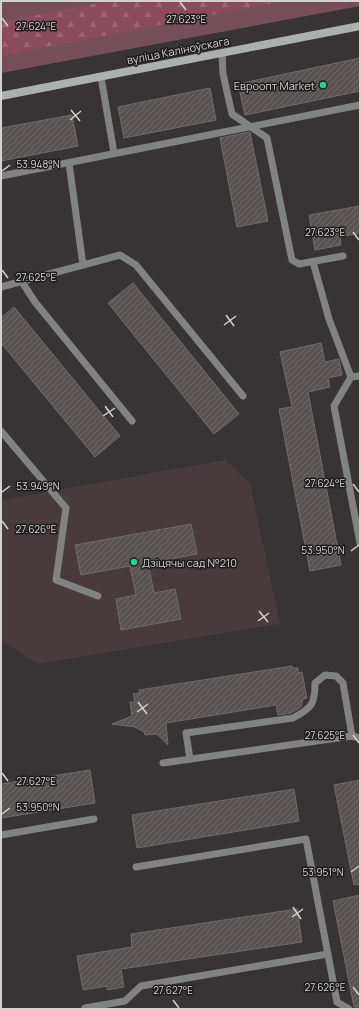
<svg xmlns="http://www.w3.org/2000/svg" width="361" height="1010" font-family="Manrope,sans-serif">
<style>
.built{fill:#473b3e}
.green{fill:#764f5a}
.forest{fill:url(#forest-firs)}
.building{fill:url(#building-hatch);stroke:#716b6c}
.lines{fill:none;stroke-linecap:round;stroke-linejoin:round}
.service{stroke:#818382;stroke-width:7}
.secondary{stroke:#acb0ae;stroke-width:8}
.ticks{fill:none;stroke:#d4d1d1;stroke-width:1.5}
.poi-dot{fill:#16d989;stroke:#1e1b1c;stroke-width:1.5}
.labels{text-anchor:middle;dominant-baseline:central;stroke-width:3;stroke-linejoin:round;paint-order:stroke}
.street-label{font-size:11px;fill:#d4d1d1;stroke:#1e1b1c}
.poi-label{font-size:11px;fill:#d4d1d1;stroke:#1e1b1c;text-anchor:end}
.ticks-label{font-size:10px;text-anchor:middle;fill:#d4d1d1;stroke:#1e1b1c;stroke-width:3;stroke-linejoin:round;paint-order:stroke}
</style>
<defs>
<pattern id="forest-firs" width="22" height="20" patternUnits="userSpaceOnUse"><rect width="22" height="20" fill="#8b4b5f"/><path d="M5 1l3.5 6h-7zM16 11l3.5 6h-7z" fill="#9a6475"/></pattern>
<pattern id="building-hatch" width="6" height="6" patternUnits="userSpaceOnUse"><rect width="6" height="6" fill="#585253"/><path d="M-1 1l2-2M0 6l6-6M5 7l2-2" fill="none" stroke="#6f6a6b"/></pattern>
</defs>
<rect width="100%" height="100%" fill="#383334"/>
<polygon class="built" points="225,460 250,483 280,624 38,664 1,641 1,500"/>
<polygon class="green" points="1,1 360,1 360,6 1,73"/>
<polygon class="forest" points="109,1 284,1 4,55 1,38 1,22"/>
<g class="building">
<polygon points="360,58 360,91 245,115 238,84"/>
<polygon points="210,88 216,120 124,138 118,107"/>
<polygon points="72,115 78,146 1,161 1,128"/>
<polygon points="250,132 268,221 237,227 220,138"/>
<polygon points="360,206 360,233 340,237 341,245 315,250 309,215"/>
<polygon points="133,283 239,414 214,434 108,303"/>
<polygon points="14,307 120,436 95,457 1,343 1,318"/>
<polygon points="321,343 325,362 339,359 342,375 328,378 330,387 308,392 341,565 310,571 279,409 292,407 280,352"/>
<polygon points="191,524 197,554 148,563 154,593 175,589 181,619 121,630 116,599 136,595 130,566 81,575 75,545"/>
<polygon points="292,666 293,668 298,668 298,673 302,672 307,698 303,699 301,707 291,713 278,715 276,705 166,723 168,745 157,734 145,735 144,732 135,727 112,724 132,716 130,702 135,702 133,694 140,693 139,690"/>
<polygon points="90,770 95,803 1,818 1,784"/>
<polygon points="360,780 360,884 354,885 334,785"/>
<polygon points="294,789 299,821 137,848 132,815"/>
<polygon points="360,895 360,1007 354,1007 333,901"/>
<polygon points="297,909 302,942 121,969 124,987 107,990 107,986 83,990 77,956 132,947 131,934"/>
</g>
<g class="lines">
<g class="service">
<polyline points="222,53 223,74 232,114 267,138 292,260 299,264 343,256"/>
<polyline points="101,77 114,153"/>
<polyline points="69,163 83,265"/>
<polyline points="1,176 360,105"/>
<polyline points="313,262 329,319 351,377"/>
<polyline points="22,282 35,302 132,421"/>
<polyline points="1,287 120,255 136,265 243,396"/>
<polyline points="360,376 351,377 334,406 360,543"/>
<polyline points="1,431 66,508 56,580 98,596"/>
<path d="M190,759l-4,-26 107,-15c19,-10 22,-14 22,-35l10,-8 11,1 7,7 9,53"/>
<polyline points="163,763 352,736 360,738"/>
<polyline points="1,835 94,819"/>
<polyline points="136,867 306,839 337,1002 349,1009"/>
<polyline points="85,1008 125,1001 141,986 328,954"/>
</g>
<polyline class="secondary" points="1,96 360,26"/>
</g>
<path class="ticks" d="M180,2l6,8M2,18l6,8M71,110l9,11M70,120l11,-9M2,171l8,-6M353,232l6,8M2,270l6,8M226,315l8,11M224,325l12,-9M105,406l8,11M103,416l12,-8M353,484l6,8M2,492l8,-6M2,521l6,8M351,551l8,-6M259,611l9,11M258,621l11,-8M138,702l9,12M137,712l11,-8M353,735l6,8M2,773l6,8M2,814l8,-6M351,872l8,-6M293,907l8,12M292,917l11,-8M353,987l6,8M173,1000l6,8"/>
<g class="poi-dot">
<circle cx="323" cy="85" r="4"/>
<circle cx="134" cy="562" r="4"/>
</g>
<g class="labels">
<g class="street-label">
<text transform="translate(178 50) rotate(-11)">вуліца Каліноўскага</text>
</g>
<g class="poi-label">
<text x="315" y="85">Евроопт Market</text>
<text x="142" y="562" text-anchor="start">Дзіцячы сад №210</text>
</g>
</g>
<g class="ticks-label">
<text x="186" y="23">27.623°E</text>
<text x="36" y="30">27.624°E</text>
<text x="38" y="168">53.948°N</text>
<text x="325" y="236">27.623°E</text>
<text x="36" y="281">27.625°E</text>
<text x="325" y="487">27.624°E</text>
<text x="38" y="490">53.949°N</text>
<text x="36" y="533">27.626°E</text>
<text x="323" y="554">53.950°N</text>
<text x="325" y="739">27.625°E</text>
<text x="36" y="785">27.627°E</text>
<text x="38" y="811">53.950°N</text>
<text x="323" y="876">53.951°N</text>
<text x="325" y="991">27.626°E</text>
<text x="173" y="994">27.627°E</text>
</g>
<rect width="361" height="1010" fill="none" stroke="#d4d1d1" stroke-width="4"/>
</svg>
